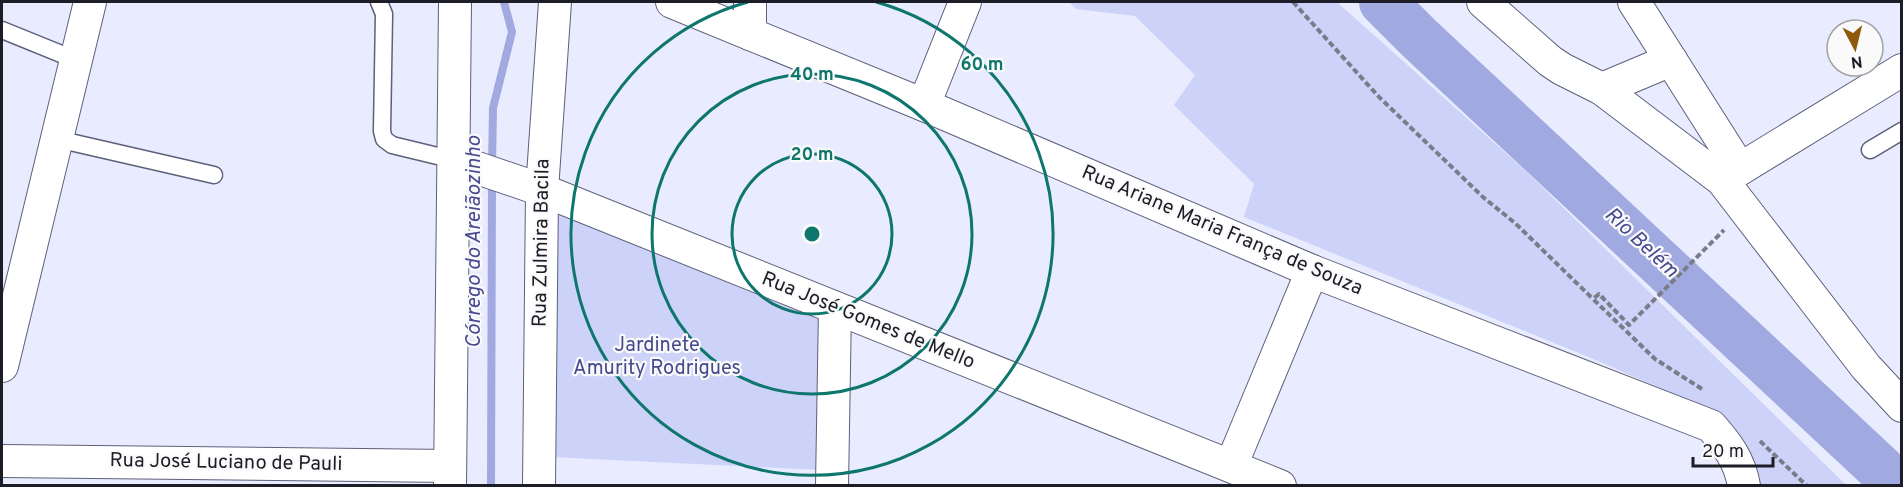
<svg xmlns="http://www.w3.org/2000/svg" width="1903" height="487" font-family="Overpass,sans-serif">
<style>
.green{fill:#ccd2f8}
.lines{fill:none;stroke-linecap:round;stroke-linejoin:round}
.stream{stroke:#a1a9e1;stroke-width:8}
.river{stroke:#a1a9e1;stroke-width:48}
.service-casing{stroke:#5d607a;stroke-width:19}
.minor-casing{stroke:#5d607a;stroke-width:34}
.path{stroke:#7a7c89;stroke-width:4;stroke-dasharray:6 3;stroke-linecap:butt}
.service{stroke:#fff;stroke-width:16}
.minor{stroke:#fff;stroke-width:32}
.ring{fill:none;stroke:#0f766e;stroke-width:3}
.labels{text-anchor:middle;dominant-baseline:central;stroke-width:4.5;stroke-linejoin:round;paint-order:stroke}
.street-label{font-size:20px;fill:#1c1d27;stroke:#fafafa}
.park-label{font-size:20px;fill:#45498d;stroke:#fafafa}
.water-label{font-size:21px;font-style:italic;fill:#484b90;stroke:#fafafa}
.centre{fill:#0f766e;stroke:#fafafa;stroke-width:3}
.ring-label{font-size:18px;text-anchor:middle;font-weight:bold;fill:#0f766e;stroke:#fafafa;stroke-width:4.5;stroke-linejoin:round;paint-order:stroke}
</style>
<rect width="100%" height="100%" fill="#e9ecfe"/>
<g class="green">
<polygon points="1069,2 1337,2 1528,173 1846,485 1759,485 1705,408 1591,358 1244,217 1254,184 1174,105 1195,75 1135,16 1076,9"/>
<polygon points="552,203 824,312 822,470 550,457"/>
</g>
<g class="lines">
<g class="stream">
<polyline points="492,167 493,108 512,32 504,2"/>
<polyline points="491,486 492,180"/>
</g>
<polyline class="river" points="1383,2 1419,38 1899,486"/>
<defs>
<g id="service">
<polyline points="379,2 384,14 382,131 384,139 392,145 454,160"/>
<polyline points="2,30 76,60"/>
<polyline points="57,139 214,175"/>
<polyline points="1870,150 1902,131"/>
</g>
<g id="minor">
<path d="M672,2l252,103 388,166 399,155c16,18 29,35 33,60"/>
<polyline points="1483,2 1550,61 1562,69 1602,89 1722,180 1866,367 1902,406"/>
<polyline points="1634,2 1740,169"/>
<polyline points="750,34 750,2"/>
<polyline points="1602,89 1671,60"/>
<polyline points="924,105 965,2"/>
<polyline points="454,160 542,190 1280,486"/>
<polyline points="1722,180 1902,70"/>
<polyline points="2,366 90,2"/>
<polyline points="2,461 450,466"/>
<polyline points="1231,466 1312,271"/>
<polyline points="450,486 455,2"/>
<polyline points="539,486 542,190 555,2"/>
<polyline points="832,486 835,308"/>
</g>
</defs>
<use href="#service" class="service-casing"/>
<use href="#minor" class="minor-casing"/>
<g class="path">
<polyline points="1293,2 1379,97 1484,198 1515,223 1593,299"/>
<polyline points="1702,389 1655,359 1593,299 1599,294 1629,325 1724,230"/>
<polyline points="1760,441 1807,486"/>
</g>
<use href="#service" class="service"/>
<use href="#minor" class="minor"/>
</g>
<g class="ring">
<circle cx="812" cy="234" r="80"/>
<circle cx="812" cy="234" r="160"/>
<path d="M876 2A241 241 0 1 1 748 2"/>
</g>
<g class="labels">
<g class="street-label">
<text transform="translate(1222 231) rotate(23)">Rua Ariane Maria França de Souza</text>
<text transform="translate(542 243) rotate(-89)">Rua Zulmira Bacila</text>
<text transform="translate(868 321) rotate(22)">Rua José Gomes de Mello</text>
<text transform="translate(226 463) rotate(1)">Rua José Luciano de Pauli</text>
</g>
<g class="park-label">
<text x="657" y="346">Jardinete<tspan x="657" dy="23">Amurity Rodrigues</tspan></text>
</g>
<g class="water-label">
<text transform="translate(474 242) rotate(-90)">Córrego do Areiãozinho</text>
<text transform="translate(1641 243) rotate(43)">Rio Belém</text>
</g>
</g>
<circle cx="812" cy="234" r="9" class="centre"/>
<g class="ring-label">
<text x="982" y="70">60 m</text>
<text x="812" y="80">40 m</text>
<text x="812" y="160">20 m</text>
</g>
<rect width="1903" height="487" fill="none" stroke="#1c1d27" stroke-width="6"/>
<g transform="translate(1855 48) rotate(173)"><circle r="28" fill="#fafafa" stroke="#a1a2a6" stroke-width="1.5"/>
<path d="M0-4.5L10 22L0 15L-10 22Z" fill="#8e590b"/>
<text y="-9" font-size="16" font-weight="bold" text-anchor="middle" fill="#1c1d27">N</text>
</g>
<path d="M1693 457v9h80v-9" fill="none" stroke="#1c1d27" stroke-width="3"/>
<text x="1702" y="457" font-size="18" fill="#1c1d27" stroke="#fafafa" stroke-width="4.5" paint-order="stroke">20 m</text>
</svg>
